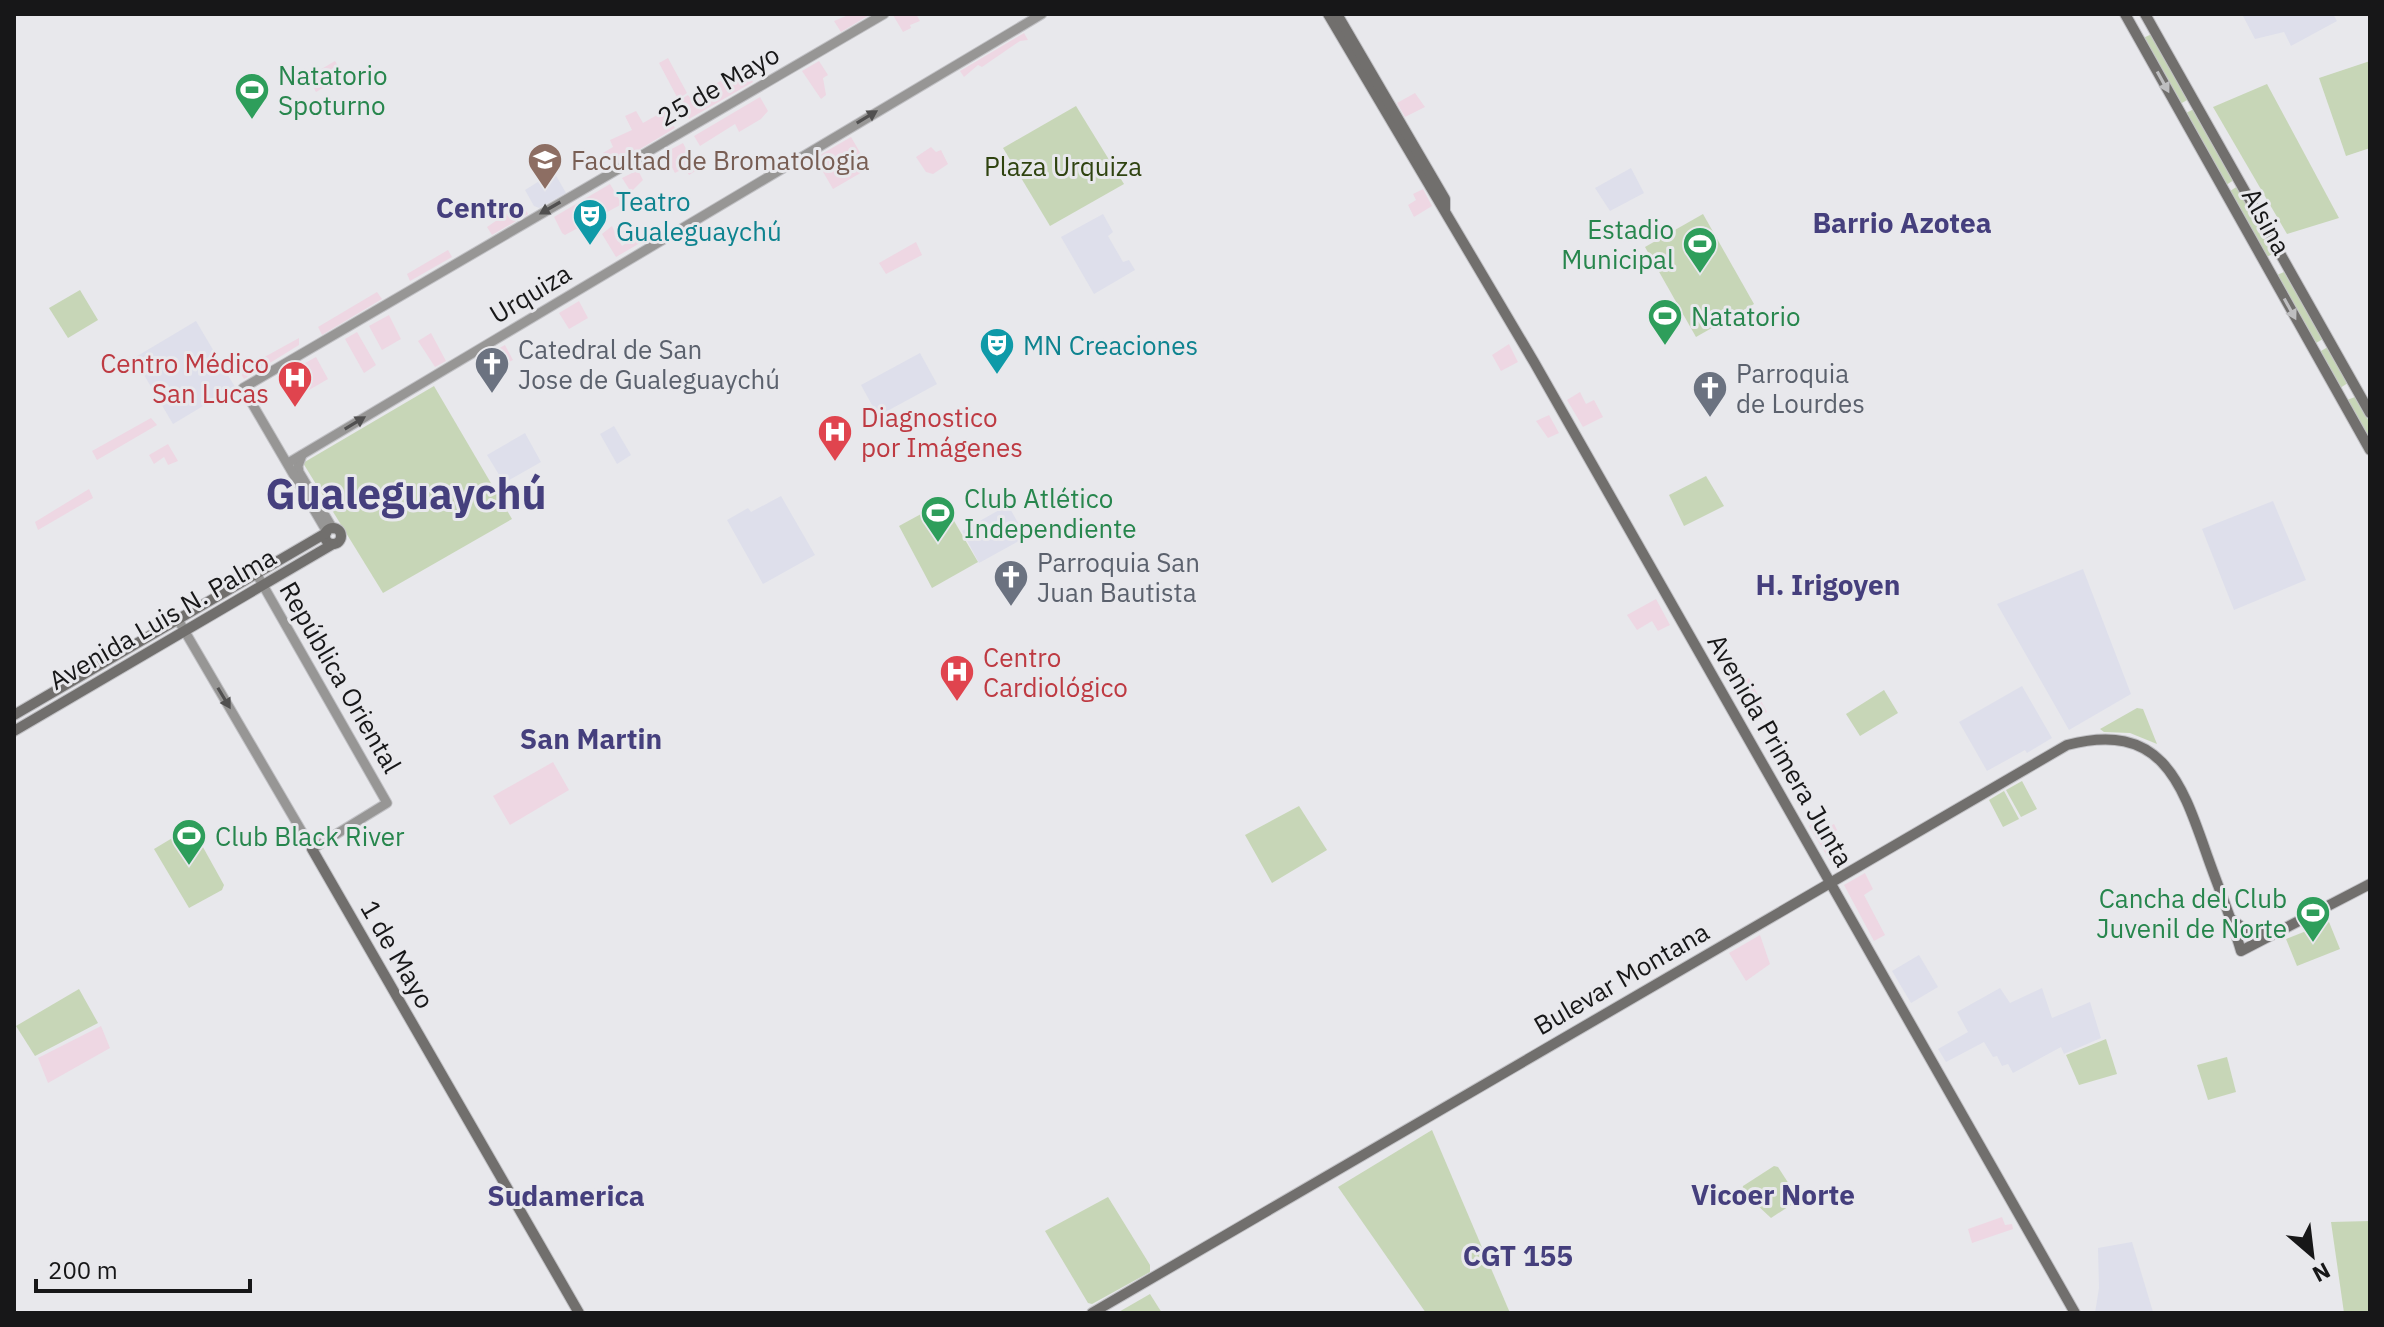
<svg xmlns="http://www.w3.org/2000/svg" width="2384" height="1327" font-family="'IBM Plex Sans',sans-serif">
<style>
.commercial{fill:#eed7e3}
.built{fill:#dedfeb}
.green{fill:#c7d6b7}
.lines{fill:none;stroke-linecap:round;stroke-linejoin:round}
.tertiary-casing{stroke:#c2c2c6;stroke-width:11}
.secondary-casing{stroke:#c2c2c6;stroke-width:12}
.tertiary{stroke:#979695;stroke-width:9}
.secondary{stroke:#716f6d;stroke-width:10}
.oneway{fill:#bebec0}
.oneway2{fill:#515050}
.labels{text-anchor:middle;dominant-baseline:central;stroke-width:6;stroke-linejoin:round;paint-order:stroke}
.leisure-label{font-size:26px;fill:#27864d;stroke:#e8e8ec;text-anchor:start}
.street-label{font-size:26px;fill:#171718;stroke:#e8e8ec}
.education-label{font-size:26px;fill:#785e54;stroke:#e8e8ec;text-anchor:start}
.park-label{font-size:26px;fill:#2f4310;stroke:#e8e8ec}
.culture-label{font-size:26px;fill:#0d838f;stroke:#e8e8ec;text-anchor:start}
.worship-label{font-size:26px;fill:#5b616d;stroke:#e8e8ec;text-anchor:start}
.health-label{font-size:26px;fill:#be3a42;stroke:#e8e8ec;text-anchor:start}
.neighbourhood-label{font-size:28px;font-weight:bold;fill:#453f7d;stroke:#e8e8ec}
.town-label{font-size:42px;font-weight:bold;fill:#453f7d;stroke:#e8e8ec}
</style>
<rect width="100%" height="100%" fill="#e8e8ec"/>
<g class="commercial">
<polygon points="845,14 871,14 841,32 834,21 846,16"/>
<polygon points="916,14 920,21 910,25 911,28 903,32 893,15"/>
<polygon points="1024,33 1028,40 1020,41 982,67 978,65 964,77 960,71"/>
<polygon points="668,58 687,93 678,99 659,63"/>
<polygon points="335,61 344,76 316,92 308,77"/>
<polygon points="819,61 828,75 823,78 826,95 821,99 802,71"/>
<polygon points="746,70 753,82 689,119 678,101 688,95 691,99 727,77 730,81"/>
<polygon points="1415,93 1425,107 1405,117 1397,103"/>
<polygon points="760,97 768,111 761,119 739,132 735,124 700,146 694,136"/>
<polygon points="636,111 643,123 664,111 675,128 612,166 603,153 613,147 610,140 632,130 625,116"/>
<polygon points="851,137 869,168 833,189 815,158"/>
<polygon points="683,143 697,170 689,175 685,168 675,173 664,153"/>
<polygon points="931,147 936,152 941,150 948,164 933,174 926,172 916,157"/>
<polygon points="638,170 643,180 631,192 622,178"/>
<polygon points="610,184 622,204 565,235 562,233 554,217"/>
<polygon points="1423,189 1432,206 1414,217 1408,205 1416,200 1413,194"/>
<polygon points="522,203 528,214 492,235 487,227"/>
<polygon points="612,226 622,246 637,236 640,243 616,257 602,234"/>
<polygon points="916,242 922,255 886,274 879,263"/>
<polygon points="448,250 452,257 410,281 407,274"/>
<polygon points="377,292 382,299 322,335 318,327"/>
<polygon points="579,301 588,318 569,329 559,313"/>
<polygon points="389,315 401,339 382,350 369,326"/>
<polygon points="357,332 376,365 364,373 345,339"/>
<polygon points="431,333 446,361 435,367 418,341"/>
<polygon points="299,338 299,345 244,379 239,371"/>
<polygon points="1509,344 1518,362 1501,371 1492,355"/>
<polygon points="505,345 513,360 507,363 503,357 482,369 477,360"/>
<polygon points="316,357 328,379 309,390 296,368"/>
<polygon points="1580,392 1586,404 1594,400 1603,417 1583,427 1567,400"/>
<polygon points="1549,415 1559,433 1548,438 1536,421"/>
<polygon points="151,418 157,425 97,460 92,451"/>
<polygon points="168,444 178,461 168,465 164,457 154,464 149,455"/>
<polygon points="89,489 93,498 38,530 35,522"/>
<polygon points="1656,599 1670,625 1658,631 1652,621 1637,630 1627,615"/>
<polygon points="1749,678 1767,712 1751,720 1734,687"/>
<polygon points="553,762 569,790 510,825 493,796"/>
<polygon points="1822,818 1829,827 1834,824 1837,830 1827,836 1837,858 1830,861 1809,826"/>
<polygon points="1865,873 1873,889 1864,895 1885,935 1874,941 1844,885"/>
<polygon points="1760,935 1770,964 1746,981 1729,953"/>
<polygon points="101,1026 110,1048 48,1083 38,1058"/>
<polygon points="2002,1217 2005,1225 2012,1224 2013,1229 1972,1243 1968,1229"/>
</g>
<g class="built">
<polygon points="2242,14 2333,14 2337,21 2291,46 2284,32 2255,39"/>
<polygon points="1631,168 1644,193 1610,211 1595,188"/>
<polygon points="554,172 566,193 539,208 534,206 525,190"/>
<polygon points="1103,214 1113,232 1108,236 1123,262 1129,260 1135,270 1094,294 1061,237"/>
<polygon points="196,321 235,387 173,424 134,358"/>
<polygon points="920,353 937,384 878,416 861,385"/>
<polygon points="614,426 631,455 617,464 600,434"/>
<polygon points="525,433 541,462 504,483 487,455"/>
<polygon points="781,496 815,555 763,584 727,520 748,508 751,512"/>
<polygon points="2273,501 2306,580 2234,610 2202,529"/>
<polygon points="1008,505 1026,537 979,563 962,531"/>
<polygon points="2083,569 2131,694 2069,730 1997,604"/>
<polygon points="2022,686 2052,738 2027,753 2025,750 1987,771 1959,722"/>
<polygon points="1919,955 1938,987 1911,1003 1892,971"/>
<polygon points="2000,988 2010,1003 2042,988 2052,1018 2090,1002 2101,1038 2064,1054 2061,1047 2013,1073 2008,1064 2002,1066 1997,1056 1993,1057 1984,1042 1946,1062 1938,1049 1968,1032 1957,1012"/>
<polygon points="2132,1242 2153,1312 2095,1313 2099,1288 2098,1248"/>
</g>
<g class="green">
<polygon points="2152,34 2189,99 2180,104 2143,38"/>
<polygon points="2370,61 2370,148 2346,156 2319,78"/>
<polygon points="2267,84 2339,218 2287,234 2213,107"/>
<polygon points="1076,106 1124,184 1050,226 1003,148"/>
<polygon points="2194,109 2234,180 2226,185 2186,113"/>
<polygon points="2238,186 2274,253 2267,257 2230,191"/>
<polygon points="1703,214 1754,304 1696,337 1645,247"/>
<polygon points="2284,272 2323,339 2316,343 2277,275"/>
<polygon points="80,290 98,320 68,338 49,308"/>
<polygon points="2328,347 2348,383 2340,388 2319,352"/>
<polygon points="434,386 512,519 383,593 303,463"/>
<polygon points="2355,397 2370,423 2370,442 2347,400"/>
<polygon points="1706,476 1724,506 1684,526 1669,495"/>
<polygon points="943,502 978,562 932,588 899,526"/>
<polygon points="1884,690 1898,713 1860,736 1846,714"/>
<polygon points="2137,708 2143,709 2157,744 2130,733 2104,732 2100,729"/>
<polygon points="2022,781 2037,809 2021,817 2006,790"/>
<polygon points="2004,791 2019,819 2003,827 1989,800"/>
<polygon points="1299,806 1327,850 1272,883 1245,835"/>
<polygon points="189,828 194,831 224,885 222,890 189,908 154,849"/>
<polygon points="2329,922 2340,949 2297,966 2286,939"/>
<polygon points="79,989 98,1023 35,1056 16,1026"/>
<polygon points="2106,1039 2117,1074 2079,1085 2066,1055"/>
<polygon points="2227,1057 2236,1092 2208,1100 2197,1065"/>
<polygon points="1432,1130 1510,1313 1426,1313 1338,1187"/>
<polygon points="1774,1166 1778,1167 1798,1198 1797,1201 1771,1218 1742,1191 1743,1186"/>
<polygon points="1108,1197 1150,1265 1150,1272 1092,1304 1088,1303 1045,1231"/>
<polygon points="2370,1221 2370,1313 2344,1313 2331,1222"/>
<polygon points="1150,1294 1162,1313 1117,1313"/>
</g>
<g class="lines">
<defs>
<g id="tertiary">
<polyline points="302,455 298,466 299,472 333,529"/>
<polyline points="288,463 1042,14"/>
<polyline points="327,532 243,388 884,14"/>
<polyline points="177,618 312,849 387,803 256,573"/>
</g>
<g id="secondary">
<polyline points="1328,14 1534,362 2075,1313"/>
<polyline points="1337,14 1445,199 1445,210"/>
<polyline points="2125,14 2370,450"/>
<polyline points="2145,14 2370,413"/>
<circle cx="333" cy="536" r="8"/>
<polyline points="14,715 326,533"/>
<polyline points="14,731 333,544"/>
<polyline points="312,849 579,1313"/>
<polyline points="2231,919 2247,931 2271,935"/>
<path d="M1092,1313l975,-568c96,-25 115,39 141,113 11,31 24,62 33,93l129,-67"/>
</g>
</defs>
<use href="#tertiary" class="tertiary-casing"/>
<use href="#secondary" class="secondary-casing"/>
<use href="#tertiary" class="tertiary"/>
<use href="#secondary" class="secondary"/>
</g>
<defs><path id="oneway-solid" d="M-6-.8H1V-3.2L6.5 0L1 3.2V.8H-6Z" transform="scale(2)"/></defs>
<g class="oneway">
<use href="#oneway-solid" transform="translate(2163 82) rotate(61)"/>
<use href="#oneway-solid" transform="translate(2290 309) rotate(61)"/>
</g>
<g class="oneway2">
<use href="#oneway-solid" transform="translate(867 117) rotate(-31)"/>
<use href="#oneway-solid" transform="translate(550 208) rotate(150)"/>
<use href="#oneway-solid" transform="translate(355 423) rotate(-31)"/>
<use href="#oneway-solid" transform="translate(224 698) rotate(59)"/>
</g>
<defs>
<symbol id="stadium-pin" viewBox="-11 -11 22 30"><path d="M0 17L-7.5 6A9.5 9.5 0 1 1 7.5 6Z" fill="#2e9e5b" stroke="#e8e8ec"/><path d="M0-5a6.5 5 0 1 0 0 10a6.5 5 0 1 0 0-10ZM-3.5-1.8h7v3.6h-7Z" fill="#fff"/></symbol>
<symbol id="university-pin" viewBox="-11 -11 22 30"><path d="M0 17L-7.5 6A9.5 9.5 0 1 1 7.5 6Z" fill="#8d6e63" stroke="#e8e8ec"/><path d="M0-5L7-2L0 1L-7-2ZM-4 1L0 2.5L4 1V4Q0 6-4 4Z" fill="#fff"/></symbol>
<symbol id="theatre-pin" viewBox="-11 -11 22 30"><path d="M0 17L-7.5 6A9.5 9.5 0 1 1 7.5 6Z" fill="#0f9aa8" stroke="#e8e8ec"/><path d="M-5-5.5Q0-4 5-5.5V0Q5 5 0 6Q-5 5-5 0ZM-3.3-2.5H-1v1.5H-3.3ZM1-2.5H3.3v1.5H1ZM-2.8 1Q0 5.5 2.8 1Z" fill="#fff"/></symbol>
<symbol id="church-pin" viewBox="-11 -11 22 30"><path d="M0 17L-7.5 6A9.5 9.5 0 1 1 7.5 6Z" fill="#6b7280" stroke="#e8e8ec"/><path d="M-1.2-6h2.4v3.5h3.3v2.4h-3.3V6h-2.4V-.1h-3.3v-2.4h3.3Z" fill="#fff"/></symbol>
<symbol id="hospital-pin" viewBox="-11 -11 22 30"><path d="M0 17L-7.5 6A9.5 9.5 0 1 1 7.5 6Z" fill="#e0444e" stroke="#e8e8ec"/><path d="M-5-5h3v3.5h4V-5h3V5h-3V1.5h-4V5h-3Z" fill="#fff"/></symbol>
</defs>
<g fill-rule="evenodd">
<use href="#stadium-pin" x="232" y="70" width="40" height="54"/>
<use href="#university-pin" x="525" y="140" width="40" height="54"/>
<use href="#theatre-pin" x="570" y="196" width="40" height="54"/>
<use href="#stadium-pin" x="1680" y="224" width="40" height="54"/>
<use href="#stadium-pin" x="1645" y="296" width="40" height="54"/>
<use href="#theatre-pin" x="977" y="325" width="40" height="54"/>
<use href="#church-pin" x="472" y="344" width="40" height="54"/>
<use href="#hospital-pin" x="275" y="358" width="40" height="54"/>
<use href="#church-pin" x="1690" y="368" width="40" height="54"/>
<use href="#hospital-pin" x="815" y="412" width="40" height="54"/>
<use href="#stadium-pin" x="918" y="493" width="40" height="54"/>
<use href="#church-pin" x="991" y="557" width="40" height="54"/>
<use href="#hospital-pin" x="937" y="652" width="40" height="54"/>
<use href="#stadium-pin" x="169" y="816" width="40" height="54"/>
<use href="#stadium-pin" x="2293" y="893" width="40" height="54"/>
</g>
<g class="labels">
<g class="leisure-label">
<text x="278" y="75">Natatorio<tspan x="278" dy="30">Spoturno</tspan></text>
<text x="1674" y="229" text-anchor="end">Estadio<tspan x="1674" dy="30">Municipal</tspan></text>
<text x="1691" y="316">Natatorio</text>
<text x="964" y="498">Club Atlético<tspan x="964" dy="30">Independiente</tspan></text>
<text x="215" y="836">Club Black River</text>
<text x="2287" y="898" text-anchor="end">Cancha del Club<tspan x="2287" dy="30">Juvenil de Norte</tspan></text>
</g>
<g class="street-label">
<text transform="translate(718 85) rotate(-30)">25 de Mayo</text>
<text transform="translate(2267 221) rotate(61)">Alsina</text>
<text transform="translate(530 293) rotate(-31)">Urquiza</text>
<text transform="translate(162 618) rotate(-30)">Avenida Luis N. Palma</text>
<text transform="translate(341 677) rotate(60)">República Oriental</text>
<text transform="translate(1781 750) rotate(60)">Avenida Primera Junta</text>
<text transform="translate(398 954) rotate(60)">1 de Mayo</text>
<text transform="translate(1621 978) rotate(-30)">Bulevar Montana</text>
</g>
<g class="education-label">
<text x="571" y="160">Facultad de Bromatologia</text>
</g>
<g class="park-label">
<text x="1063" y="166">Plaza Urquiza</text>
</g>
<g class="culture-label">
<text x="616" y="201">Teatro<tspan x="616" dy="30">Gualeguaychú</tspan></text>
<text x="1023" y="345">MN Creaciones</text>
</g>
<g class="worship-label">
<text x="518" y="349">Catedral de San<tspan x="518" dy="30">Jose de Gualeguaychú</tspan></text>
<text x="1736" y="373">Parroquia<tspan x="1736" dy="30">de Lourdes</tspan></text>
<text x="1037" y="562">Parroquia San<tspan x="1037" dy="30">Juan Bautista</tspan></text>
</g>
<g class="health-label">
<text x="269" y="363" text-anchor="end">Centro Médico<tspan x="269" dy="30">San Lucas</tspan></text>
<text x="861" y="417">Diagnostico<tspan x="861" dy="30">por Imágenes</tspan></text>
<text x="983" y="657">Centro<tspan x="983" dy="30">Cardiológico</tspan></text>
</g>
<g class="neighbourhood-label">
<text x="480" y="207">Centro</text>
<text x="1902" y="222">Barrio Azotea</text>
<text x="1828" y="584">H. Irigoyen</text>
<text x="591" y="738">San Martin</text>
<text x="1773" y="1194">Vicoer Norte</text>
<text x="566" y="1195">Sudamerica</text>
<text x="1518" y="1255">CGT 155</text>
</g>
<g class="town-label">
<text x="406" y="493">Gualeguaychú</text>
</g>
</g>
<rect width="2384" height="1327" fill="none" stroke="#171718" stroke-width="32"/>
<g transform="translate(2312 1255) rotate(152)" stroke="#e8e8ec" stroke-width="6" paint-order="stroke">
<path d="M0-6L14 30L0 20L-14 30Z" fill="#171718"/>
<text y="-12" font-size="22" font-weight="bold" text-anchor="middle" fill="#171718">N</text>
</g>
<path d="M36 1279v12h214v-12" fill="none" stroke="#171718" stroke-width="4"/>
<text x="48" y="1279" font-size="24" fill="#171718" stroke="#e8e8ec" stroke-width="6" paint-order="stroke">200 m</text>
</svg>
